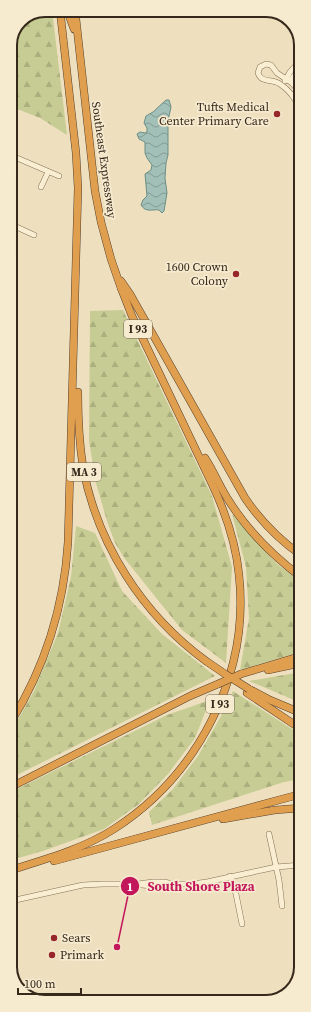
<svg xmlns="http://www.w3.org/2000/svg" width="311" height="1012" font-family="'Source Serif 4',serif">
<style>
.forest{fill:url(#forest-firs)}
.water{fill:url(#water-waves);stroke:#6a8e85}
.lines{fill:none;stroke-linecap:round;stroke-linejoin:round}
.minor-casing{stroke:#877157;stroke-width:6}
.highway-casing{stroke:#553f2c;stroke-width:8}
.minor{stroke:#f9eed2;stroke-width:5}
.highway{stroke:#e09f4e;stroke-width:7}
.highway-bridge-casing{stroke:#553f2c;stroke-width:8;stroke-linecap:butt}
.highway-bridge{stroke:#e09f4e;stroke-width:7}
.poi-dot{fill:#972728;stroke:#f6eacf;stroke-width:1.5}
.labels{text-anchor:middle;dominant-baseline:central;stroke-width:3.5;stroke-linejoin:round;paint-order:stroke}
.shield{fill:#f6eacf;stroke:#706352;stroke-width:1}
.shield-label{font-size:11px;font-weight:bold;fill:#36291c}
.poi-label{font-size:12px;fill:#36291c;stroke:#f6eacf;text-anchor:end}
.street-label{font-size:12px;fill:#36291c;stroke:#f6eacf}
.rim{fill:none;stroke:#36291c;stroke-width:2}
.leader{fill:none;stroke:#c2185b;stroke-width:1.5}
.callout-dot{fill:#c2185b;stroke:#f6eacf;stroke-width:1.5}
.mark-label{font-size:12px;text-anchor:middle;font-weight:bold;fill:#fff}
.callout-label{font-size:13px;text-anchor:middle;font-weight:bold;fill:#c2185b;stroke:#f6eacf;stroke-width:3.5;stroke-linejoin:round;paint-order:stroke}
</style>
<defs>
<pattern id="forest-firs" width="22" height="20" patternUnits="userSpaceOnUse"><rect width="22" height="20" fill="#c6cc93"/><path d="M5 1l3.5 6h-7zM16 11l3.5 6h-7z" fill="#abaf7e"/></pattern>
<pattern id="water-waves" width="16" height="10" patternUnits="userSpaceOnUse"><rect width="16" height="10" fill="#a2c0b7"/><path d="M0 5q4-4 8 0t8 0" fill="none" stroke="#859c94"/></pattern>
</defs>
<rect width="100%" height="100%" fill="#eee0bf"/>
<g class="forest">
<polygon points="45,10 52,10 67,135 40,118 10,106 10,43 20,20"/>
<polygon points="123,310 212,496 232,567 226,663 182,630 125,559 115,543 107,521 96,483 89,441 90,311"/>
<polygon points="232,514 277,564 301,581 301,652 240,670 249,618 246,567"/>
<polygon points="76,526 95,533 122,591 162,634 215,676 11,778 11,732 34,691 58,633 71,577"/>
<polygon points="301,672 301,703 249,681"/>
<polygon points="233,691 301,735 301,779 284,782 152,825 149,812 173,789 198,756 220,718"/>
<polygon points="210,700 195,738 168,774 139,804 104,829 43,851 11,860 11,792 167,715"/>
</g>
<path class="water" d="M166,100h3l2,7 -3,14v34l-2,8 -1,15 2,15 -3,18 -2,2 -3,-3c-7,-1 -13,3 -18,-5l2,-5 4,-4 -2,-22 6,-4 1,-5 -5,-7 -2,-5v-11l-6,-3 -2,-5 3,-2 5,1 2,-1v-4l-3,-5 2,-7 7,-4z"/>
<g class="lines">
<defs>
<g id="minor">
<polyline points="285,81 290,72 300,61"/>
<polyline points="290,81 300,68"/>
<path d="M300,92l-8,-9 -15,-10 -6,-8 -5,-1 -6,3 -2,6c4,11 14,5 22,11 9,6 16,15 20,25"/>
<polyline points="10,155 59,176"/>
<polyline points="41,187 48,172"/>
<polyline points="10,224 34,235"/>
<polyline points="269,834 279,880 282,906"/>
<polyline points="230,876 236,894 242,924"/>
<polyline points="142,885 162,887 172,885"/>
<polyline points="11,901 83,885 103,884 138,884 153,882 164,882 173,884 192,884 207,882 276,867 301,865"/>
</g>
<g id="highway">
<polyline points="67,10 74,29"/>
<path d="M121,281l9,13 115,204c15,22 33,41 56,57"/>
<path d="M78,392c0,25 1,50 5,75 14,77 60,148 123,194"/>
<path d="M205,458c9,14 15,29 24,43 19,30 44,55 72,76"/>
<polyline points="268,670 301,663"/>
<polyline points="241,674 301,656"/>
<polyline points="251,690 270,700 301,713"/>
<polyline points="247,693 301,729"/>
<path d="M11,722c34,-55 53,-116 57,-180l10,-354 -2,-35 -16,-143"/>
<polyline points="11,787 190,696 218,684"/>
<polyline points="223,819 275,810 301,808"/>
<polyline points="54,861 301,794"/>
<path d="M11,870c35,-11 72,-21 103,-41 84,-54 136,-154 125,-254 -3,-31 -13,-61 -26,-89l-81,-170 -11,-28 -10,-29 -10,-37 -6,-31 -20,-181"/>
</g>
</defs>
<use href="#minor" class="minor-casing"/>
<use href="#highway" class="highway-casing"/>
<use href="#minor" class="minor"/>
<use href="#highway" class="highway"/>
<defs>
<g id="highway-bridge">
<polyline points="206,661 225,674 249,689"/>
<polyline points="218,684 241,674"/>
</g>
</defs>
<use href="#highway-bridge" class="highway-bridge-casing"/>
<use href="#highway-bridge" class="highway-bridge"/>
</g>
<g class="poi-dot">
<circle cx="277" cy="114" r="4"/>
<circle cx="236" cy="274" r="4"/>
<circle cx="54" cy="938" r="4"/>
<circle cx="52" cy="955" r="4"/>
</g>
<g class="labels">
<g class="shield">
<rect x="124" y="320" width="28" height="18" rx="3"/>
<rect x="67" y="463" width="34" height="18" rx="3"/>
<rect x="206" y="695" width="28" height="18" rx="3"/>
</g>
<g class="shield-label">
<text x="138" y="329">I 93</text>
<text x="84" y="472">MA 3</text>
<text x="220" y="704">I 93</text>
</g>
<g class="poi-label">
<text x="269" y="107">Tufts Medical<tspan x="269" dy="14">Center Primary Care</tspan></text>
<text x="228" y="267">1600 Crown<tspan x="228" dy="14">Colony</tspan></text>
<text x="62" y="938" text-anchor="start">Sears</text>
<text x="60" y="955" text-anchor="start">Primark</text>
</g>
<g class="street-label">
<text transform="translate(104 160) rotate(82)">Southeast Expressway</text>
</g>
</g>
<path d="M0 0H311V1012H0ZM45 17H266A28 28 0 0 1 294 45V967A28 28 0 0 1 266 995H45A28 28 0 0 1 17 967V45A28 28 0 0 1 45 17Z" fill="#f6eacf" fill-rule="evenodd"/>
<path class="rim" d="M45 17H266A28 28 0 0 1 294 45V967A28 28 0 0 1 266 995H45A28 28 0 0 1 17 967V45A28 28 0 0 1 45 17Z"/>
<path class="leader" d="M117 947L130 886"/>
<g class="callout-dot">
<circle cx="117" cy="947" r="4"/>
<circle cx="130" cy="886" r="10"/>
</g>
<g class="mark-label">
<text x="130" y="891">1</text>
</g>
<g class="callout-label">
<text x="201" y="891">South Shore Plaza</text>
</g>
<path d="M18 988v6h63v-6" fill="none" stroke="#36291c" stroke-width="2"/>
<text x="24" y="988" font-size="12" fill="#36291c" stroke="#f6eacf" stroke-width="3" paint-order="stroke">100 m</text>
</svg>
